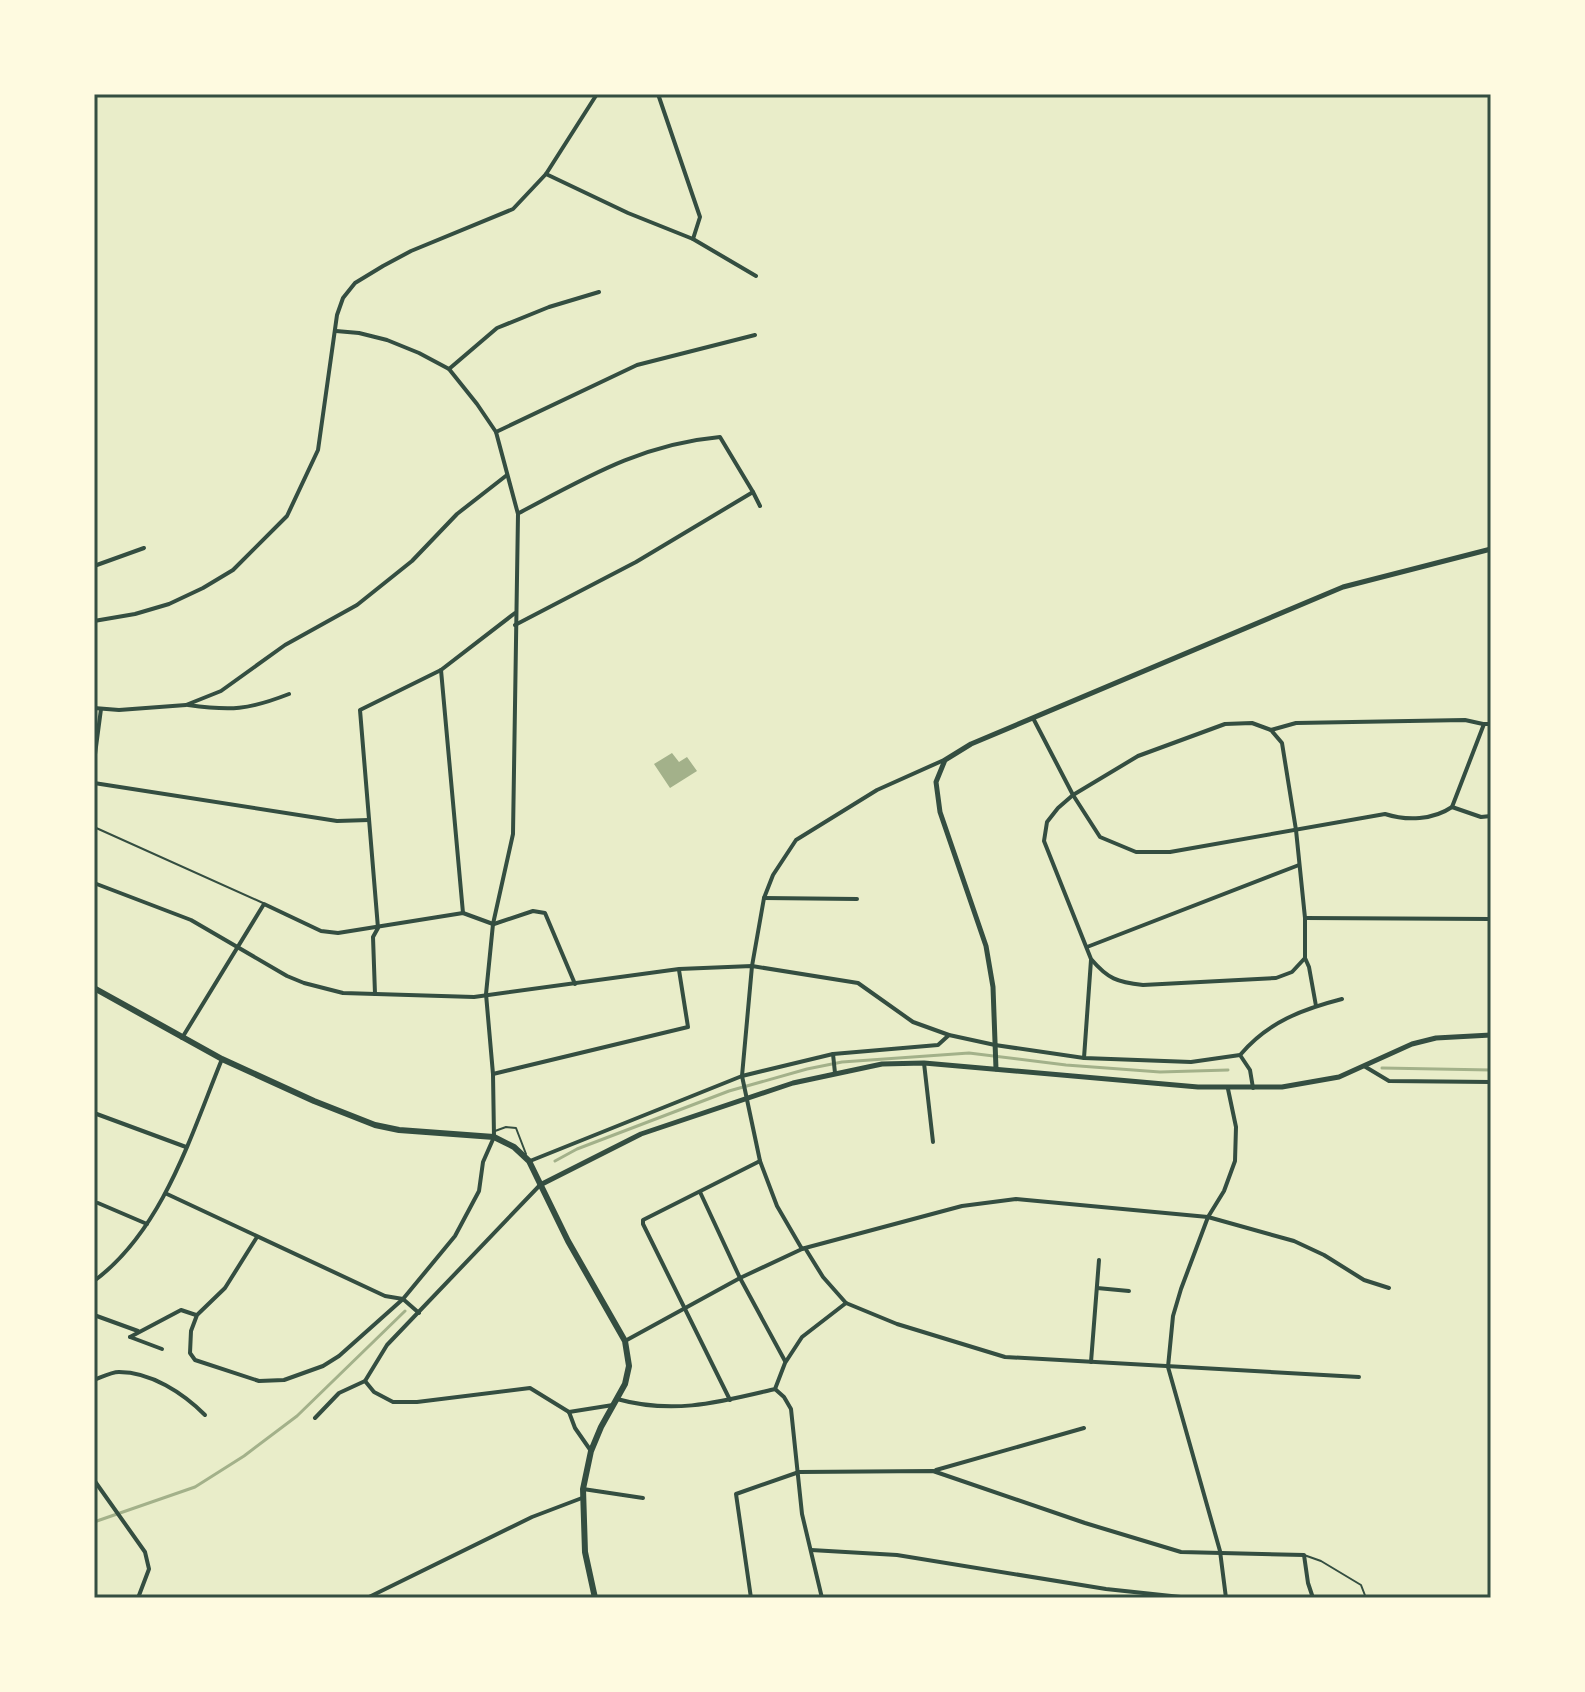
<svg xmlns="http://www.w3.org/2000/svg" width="1585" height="1692" font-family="'Roboto Condensed',sans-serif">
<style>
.water{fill:#a3b18a}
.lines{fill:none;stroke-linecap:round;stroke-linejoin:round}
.stream{stroke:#a3b18a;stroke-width:3}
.service{stroke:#344e41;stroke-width:2}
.minor{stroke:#344e41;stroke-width:4}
.tertiary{stroke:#344e41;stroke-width:5}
.secondary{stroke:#344e41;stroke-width:6}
.neatline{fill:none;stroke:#344e41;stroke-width:3}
</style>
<rect width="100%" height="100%" fill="#e9edc9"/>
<polygon class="water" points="672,753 679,762 687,757 697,771 670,788 654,764"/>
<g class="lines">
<g class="stream">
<polyline points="1382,1068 1491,1070"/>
<polyline points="555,1161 577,1149 729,1091 807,1069 842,1062 969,1053 1066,1065 1160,1072 1228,1070"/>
<polyline points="94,1522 195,1487 244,1456 297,1416 405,1311"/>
</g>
<g class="service">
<polyline points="94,827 263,903"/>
<polyline points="495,1131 506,1127 516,1128 526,1154"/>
<polyline points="1304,1555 1321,1561 1361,1585 1366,1598"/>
</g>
<g class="minor">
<polyline points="658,94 700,217 693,239"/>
<polyline points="546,174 628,213 693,239 756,276"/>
<polyline points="449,369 497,328 549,307 599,292"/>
<polyline points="496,432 637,365 755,335"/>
<path d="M519,513c68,-36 123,-69 201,-76l33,55"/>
<polyline points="94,566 144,548"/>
<polyline points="94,621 135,614 169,604 203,588 233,570 287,516 318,450 337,315 343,298 355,283 383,266 411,251 513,209 546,174 597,94"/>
<polyline points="515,625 636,562 753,492 760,506"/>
<polyline points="441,670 463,913"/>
<path d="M188,705c43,6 60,5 101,-11"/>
<polyline points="94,708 119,710 186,705 221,691 285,645 357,605 412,561 457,514 507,475"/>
<path d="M1033,718l40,77 27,42 36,15h34l215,-38c22,7 48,6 67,-7l32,-83h7"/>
<polyline points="1271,730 1296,723 1465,720 1483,724"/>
<polyline points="944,760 877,790 796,840 773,875 764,898 752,966 742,1076 760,1161 777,1206 802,1249 805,1248 823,1277 846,1303 897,1324 1005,1357 1359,1377"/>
<polyline points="94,762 101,709"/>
<polyline points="94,783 337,821 369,820"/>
<polyline points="1452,807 1481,817 1491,816"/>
<polyline points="94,883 191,920 287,976 304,983 343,993 474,997 679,969 752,966 858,983 913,1022 949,1035 995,1045 1084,1058 1191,1062 1240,1055 1250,1070 1253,1088"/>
<polyline points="764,898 857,899"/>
<polyline points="1305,918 1491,919"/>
<polyline points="494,924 533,911 545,913 575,984"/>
<polyline points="1087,947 1299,865"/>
<path d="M1305,958l-13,14 -16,6 -133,7c-26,-3 -35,-6 -52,-26l-47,-118 3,-19 11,-14 15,-13 65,-39 87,-32 27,-1 19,7 11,13 14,87 9,88v40l4,9 7,39"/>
<polyline points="375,994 373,937 378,928 360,710 441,670 515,613"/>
<polyline points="182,1038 264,904 321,931 338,933 463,913 493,924"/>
<polyline points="833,1054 835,1073"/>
<path d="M1241,1054c27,-32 62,-45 101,-55"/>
<polyline points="1084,1058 1091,960"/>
<polyline points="924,1063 933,1142"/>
<polyline points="1364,1066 1389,1081 1491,1082"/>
<polyline points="493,1074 688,1027 679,970"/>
<polyline points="94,1113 186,1147"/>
<polyline points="530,1161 742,1076 833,1054 938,1045 949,1035"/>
<polyline points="700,1192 740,1278 785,1361"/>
<polyline points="167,1194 385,1296 403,1299 419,1313"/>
<polyline points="98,1203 147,1224"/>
<polyline points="257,1237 225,1288 197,1315 191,1331 190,1353 195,1360 259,1381 284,1380 323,1366 339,1356 403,1299 455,1236 479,1191 483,1162 494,1137 493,1074 486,994 493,924 513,834 518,514 496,432 477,404 449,369 419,353 387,340 359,333 336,331"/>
<polyline points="805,1248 962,1206 1016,1199 1208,1217 1294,1241 1324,1255 1364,1280 1389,1288"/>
<path d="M94,1281c69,-51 97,-146 128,-222"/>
<polyline points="1097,1288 1129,1291"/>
<polyline points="94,1315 138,1331"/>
<polyline points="130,1337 181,1310 196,1315"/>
<polyline points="130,1337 162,1349"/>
<polyline points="625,1341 740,1278 802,1249"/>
<polyline points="1091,1362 1099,1260"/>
<path d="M94,1380c8,-3 17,-8 25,-8 32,0 64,21 86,43"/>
<polyline points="365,1381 374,1392 393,1402 417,1402 530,1388 569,1412"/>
<polyline points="775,1389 784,1397 791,1409 802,1514 822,1598"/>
<path d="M617,1399c57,16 103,3 158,-10l10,-26 17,-26 44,-34"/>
<polyline points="730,1400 643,1224 643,1220 760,1161"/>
<polyline points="569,1412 575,1428 591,1451"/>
<polyline points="569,1412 613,1405"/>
<polyline points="315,1418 339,1393 365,1381 387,1345 540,1185"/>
<polyline points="936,1470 1084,1428"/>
<polyline points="94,1480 145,1552 149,1569 138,1598"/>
<polyline points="583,1489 643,1498"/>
<polyline points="811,1550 897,1555 1106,1589 1190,1598"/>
<polyline points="367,1598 532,1517 582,1498"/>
<polyline points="751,1598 736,1494 799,1472 933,1471 1085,1523 1181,1552 1304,1555 1308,1583 1313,1598"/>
<polyline points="1226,1598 1220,1551 1168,1367 1173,1316 1181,1289 1208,1217 1224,1191 1235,1161 1236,1127 1228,1089"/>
</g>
<g class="tertiary">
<polyline points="996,1069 993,987 986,946 940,812 936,782 945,760 971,744 1343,587 1491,549"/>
<polyline points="540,1185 641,1134 793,1083 882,1064 924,1063 1198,1087 1282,1087 1339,1077 1412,1044 1436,1038 1491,1035"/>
</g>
<polyline class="secondary" points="94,988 222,1059 314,1101 375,1125 399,1130 494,1137 514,1147 529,1161 568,1241 625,1341 629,1366 625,1384 601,1427 591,1451 583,1489 585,1552 595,1598"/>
</g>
<rect width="1585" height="1692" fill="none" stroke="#fefae0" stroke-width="192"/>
<rect x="96" y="96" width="1393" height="1500" class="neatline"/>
</svg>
